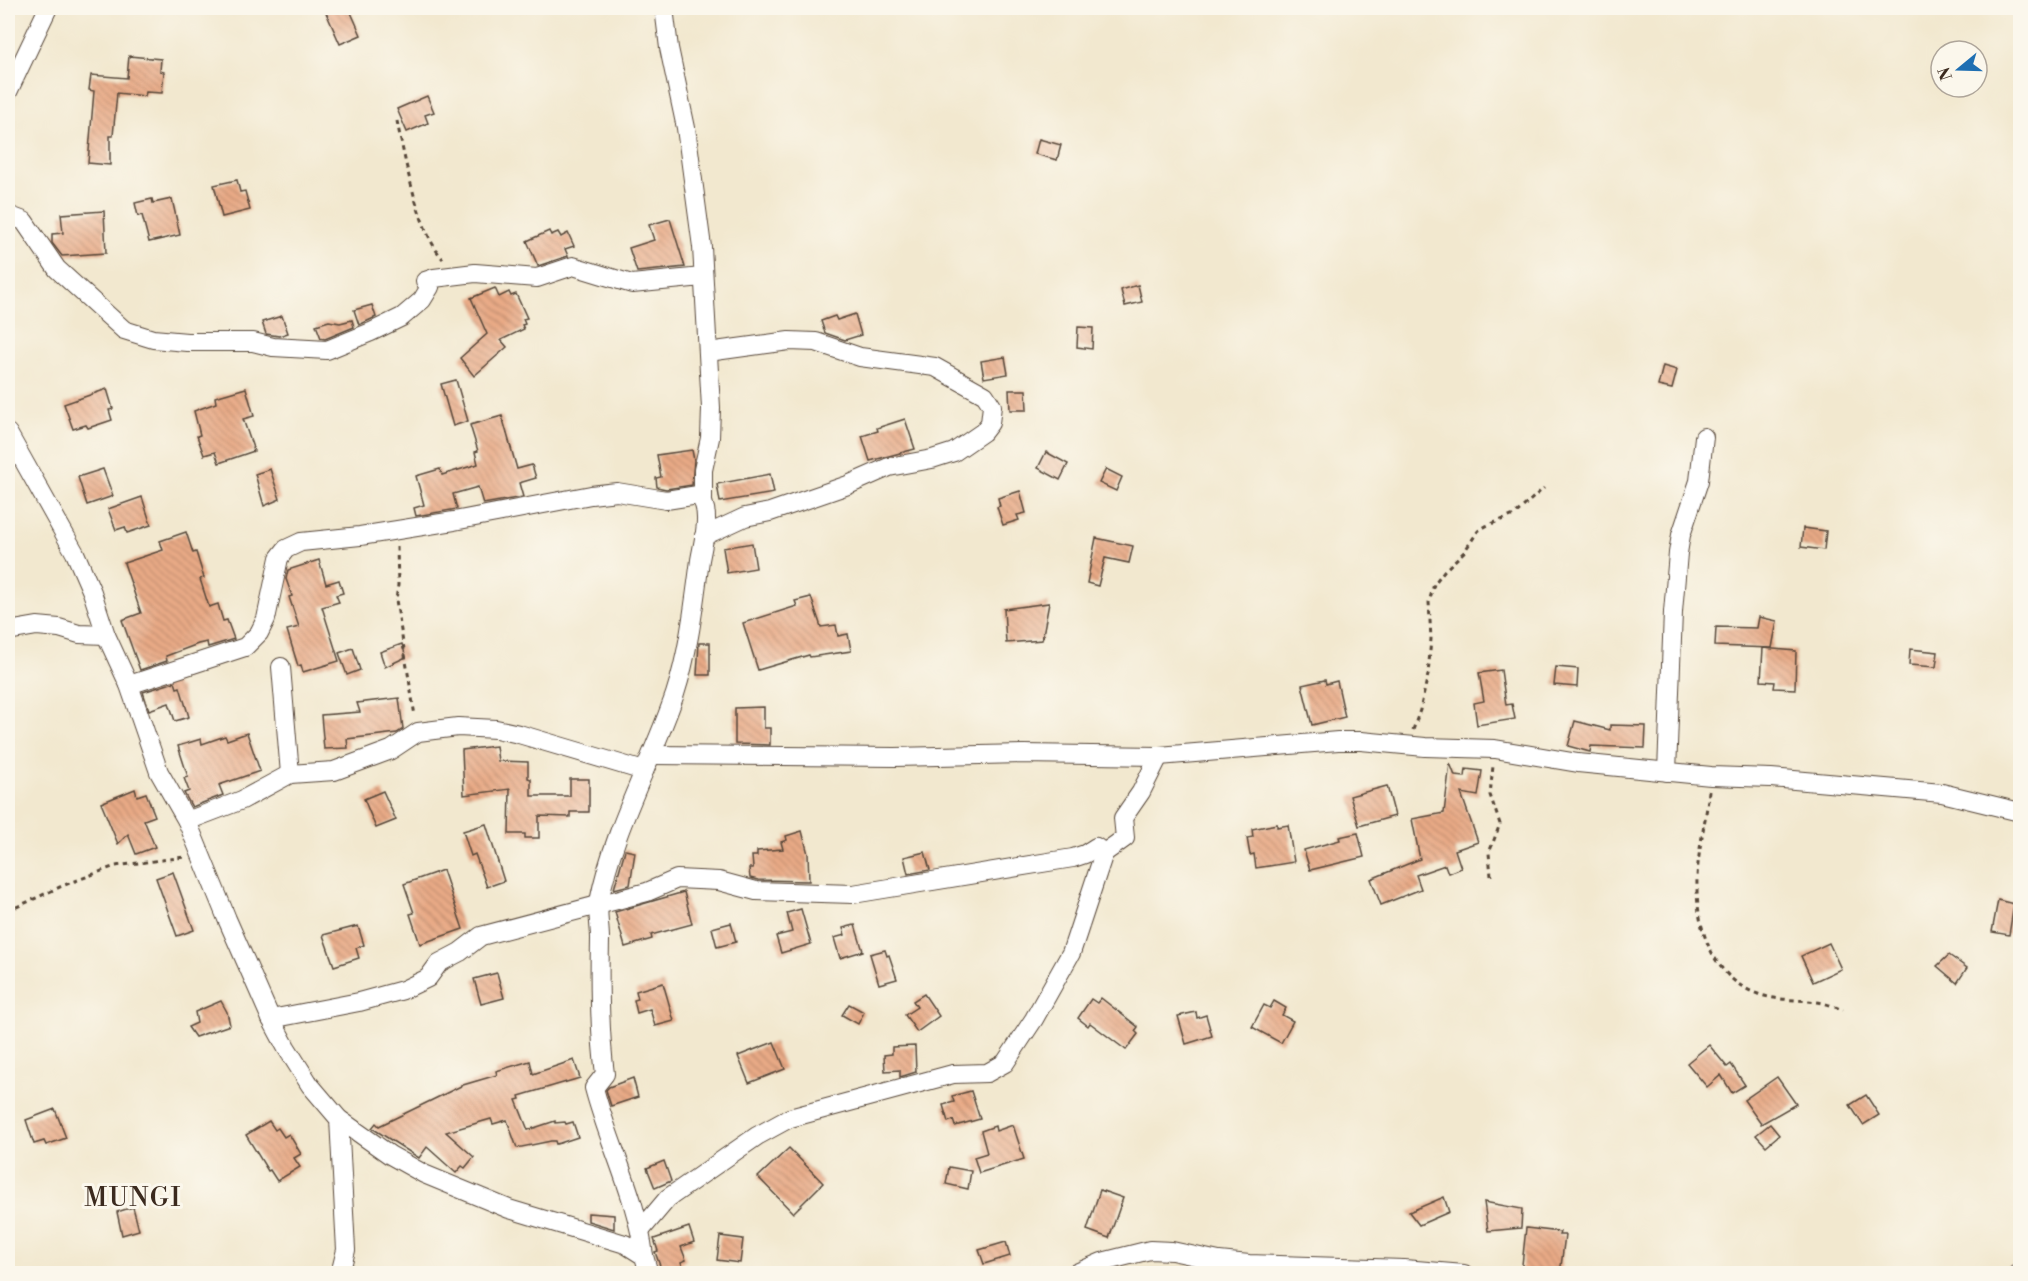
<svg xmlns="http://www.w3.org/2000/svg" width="2028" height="1281" font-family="'Libre Bodoni',serif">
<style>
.building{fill:url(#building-back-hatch)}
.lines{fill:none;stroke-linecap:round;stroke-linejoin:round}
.minor-casing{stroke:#564639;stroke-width:20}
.path{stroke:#564639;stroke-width:3;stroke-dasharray:4.5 4.5;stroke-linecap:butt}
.minor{stroke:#fff;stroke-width:18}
.labels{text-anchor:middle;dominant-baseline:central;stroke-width:6;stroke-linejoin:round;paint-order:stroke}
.quarter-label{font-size:26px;letter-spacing:1.5px;fill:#3b2a1e;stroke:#fbf7ec}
</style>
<defs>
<pattern id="building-back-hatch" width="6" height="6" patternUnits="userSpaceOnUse" patternTransform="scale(1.5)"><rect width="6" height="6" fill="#e9aa86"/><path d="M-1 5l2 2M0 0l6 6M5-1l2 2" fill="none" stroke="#be8b6d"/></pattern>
</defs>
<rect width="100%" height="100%" fill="#fbf7ec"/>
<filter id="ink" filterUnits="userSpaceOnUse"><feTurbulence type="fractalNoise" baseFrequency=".0167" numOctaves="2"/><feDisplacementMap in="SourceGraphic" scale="12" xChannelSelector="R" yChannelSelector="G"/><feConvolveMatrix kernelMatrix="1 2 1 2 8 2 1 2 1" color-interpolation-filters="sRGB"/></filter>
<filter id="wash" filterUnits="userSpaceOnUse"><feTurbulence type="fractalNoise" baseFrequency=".008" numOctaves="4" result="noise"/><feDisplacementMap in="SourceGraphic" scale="24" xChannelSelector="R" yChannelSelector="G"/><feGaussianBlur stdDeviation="1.35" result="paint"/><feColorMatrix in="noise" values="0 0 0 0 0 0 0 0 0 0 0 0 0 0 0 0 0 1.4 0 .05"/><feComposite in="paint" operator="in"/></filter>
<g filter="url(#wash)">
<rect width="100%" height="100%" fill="#f2e8cf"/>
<g id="blocks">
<g class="building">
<polygon points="324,8 349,8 361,35 340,44"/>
<polygon points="129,56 161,59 160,71 164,72 162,93 146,92 145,96 117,93 113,136 110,136 110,165 88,163 94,91 89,90 91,75 127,78"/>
<polygon points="427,96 434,112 425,115 428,123 407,132 397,109"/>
<polygon points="1039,139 1061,145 1057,160 1035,154"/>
<polygon points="237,180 240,192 245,191 250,210 222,217 214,185"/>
<polygon points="152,199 153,203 172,199 180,235 149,242 142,215 138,216 135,203"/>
<polygon points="104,211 106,253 62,256 52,243 52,234 63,233 61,214"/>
<polygon points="670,219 685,267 637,272 629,248 654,240 649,225"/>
<polygon points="549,231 551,235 558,232 561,237 568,233 574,246 565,249 568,256 538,266 527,241"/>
<polygon points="1138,285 1142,302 1125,306 1121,290"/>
<polygon points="495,288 499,297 509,292 511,296 516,294 527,318 523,319 525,324 522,325 524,329 501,340 507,347 474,376 460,358 487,334 471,298"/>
<polygon points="372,305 376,317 359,325 354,310"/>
<polygon points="855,314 861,335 845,340 825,333 821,321 835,316 837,320"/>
<polygon points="282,316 288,333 279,336 266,334 262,322"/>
<polygon points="352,320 354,327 325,339 321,338 316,325 329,321 340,323"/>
<polygon points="1078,327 1093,328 1092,349 1077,347"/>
<polygon points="1005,357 1008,374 984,378 981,361"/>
<polygon points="1663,366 1677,370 1672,389 1658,386"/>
<polygon points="456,380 468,421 453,426 441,384"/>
<polygon points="246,388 254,416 243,419 254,451 219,463 215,452 204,455 197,436 200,435 194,411 216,403 215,397"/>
<polygon points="107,389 113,409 109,410 112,420 88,428 86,425 73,429 64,404"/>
<polygon points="1009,390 1026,390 1027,410 1010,410"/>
<polygon points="502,416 517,469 532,465 536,478 519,483 523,497 483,504 478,487 453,494 457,509 416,516 414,508 424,505 416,476 440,469 442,475 478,464 475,452 478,451 470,425"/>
<polygon points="905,419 915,449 870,461 862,436 878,431 877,428"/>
<polygon points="692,450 694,460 692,485 666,489 657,487 656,478 661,477 657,455"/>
<polygon points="1046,452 1068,464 1060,480 1038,468"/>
<polygon points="103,469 113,496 87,505 78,477"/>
<polygon points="270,469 280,499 264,506 255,474"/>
<polygon points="1106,469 1122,477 1116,491 1099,483"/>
<polygon points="770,474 774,493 720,502 717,484"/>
<polygon points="1020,491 1026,513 1017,515 1019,520 1003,525 997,507 1000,506 998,498"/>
<polygon points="142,497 151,525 127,533 125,527 116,530 108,509"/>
<polygon points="1803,528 1826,531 1824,550 1801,547"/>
<polygon points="186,532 193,553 196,552 204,578 200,579 209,607 218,604 223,621 227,620 234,639 208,647 207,642 198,644 166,656 167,661 140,670 122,620 141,613 124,563 163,550 160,541"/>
<polygon points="1096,538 1133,546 1129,563 1105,558 1098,586 1087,583"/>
<polygon points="752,543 756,568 727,573 723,548"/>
<polygon points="319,560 326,584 339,580 343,593 336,595 339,602 322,607 339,661 303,672 301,665 298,666 287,630 299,627 289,597 292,596 286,579 288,570"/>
<polygon points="811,597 821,627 836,625 838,636 848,634 851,651 810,657 809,655 758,670 743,623 797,606 795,601"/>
<polygon points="1049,603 1042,640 1006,643 1004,609"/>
<polygon points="1759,617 1777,621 1772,648 1715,646 1716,627 1757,628"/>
<polygon points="699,643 710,643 710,675 697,675"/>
<polygon points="402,644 406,657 385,667 380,652"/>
<polygon points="353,648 360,670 347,675 339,653"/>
<polygon points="1763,648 1796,651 1795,689 1774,688 1775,682 1761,681"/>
<polygon points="1910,649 1938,652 1936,667 1909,665"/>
<polygon points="1556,667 1578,669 1577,687 1554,685"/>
<polygon points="1501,670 1506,705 1512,704 1515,719 1477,725 1474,703 1484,701 1479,673"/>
<polygon points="1325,680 1326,684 1337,681 1345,717 1312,725 1302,685"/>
<polygon points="175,682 177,688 180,687 189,717 175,721 169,703 149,710 143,692"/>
<polygon points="399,698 403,729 397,733 347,739 348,748 324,749 321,715 360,712 357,703"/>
<polygon points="764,707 764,728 770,728 770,745 735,744 735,708"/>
<polygon points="1575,721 1610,730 1610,725 1646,726 1645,748 1591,746 1590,752 1568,746"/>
<polygon points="247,733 260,771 219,785 223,795 192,807 184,793 189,791 184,778 188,777 178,746 201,739 202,744 225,736 227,740"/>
<polygon points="496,746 498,761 528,762 528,778 531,779 531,796 570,796 570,779 589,779 589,812 570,812 570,817 539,816 539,838 525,838 525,834 509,834 510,789 464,795 462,750"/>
<polygon points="1450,763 1455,776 1465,777 1466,769 1482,771 1478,796 1461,793 1478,842 1455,850 1461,868 1448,873 1445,865 1416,875 1421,889 1381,905 1371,879 1420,859 1412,819 1444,813"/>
<polygon points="1387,786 1395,816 1359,826 1350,796"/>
<polygon points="135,789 137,796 146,793 155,816 144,820 155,847 136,854 128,834 118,844 101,803"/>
<polygon points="383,791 396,820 376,828 364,799"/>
<polygon points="486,824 504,881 487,887 475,854 471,856 463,831"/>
<polygon points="1277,824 1277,827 1288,825 1294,862 1256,868 1254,854 1250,855 1247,838 1253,837 1252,829"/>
<polygon points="802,831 808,854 809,881 758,880 750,878 749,868 753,868 752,856 757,856 757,851 783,849 781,842 787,840 786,836"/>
<polygon points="1358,833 1364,857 1310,870 1304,850 1340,840 1339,837"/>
<polygon points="625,850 635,852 630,885 614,889"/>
<polygon points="925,852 930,870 908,874 904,857"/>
<polygon points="443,870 463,929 420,944 410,914 414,913 404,884"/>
<polygon points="173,872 194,930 177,936 156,878"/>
<polygon points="684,892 692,924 651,935 652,939 625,947 615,912"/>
<polygon points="1998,900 2014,904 2009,935 1992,932"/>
<polygon points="801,909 811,944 781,953 776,936 792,932 787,913"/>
<polygon points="731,923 736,942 717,947 712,928"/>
<polygon points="855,925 863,951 840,958 834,938 845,935 843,928"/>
<polygon points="358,926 364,945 356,948 359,958 334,966 323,935"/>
<polygon points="1829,943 1841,969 1813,982 1801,956"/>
<polygon points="885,950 887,956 889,955 897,979 879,984 870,954"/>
<polygon points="1949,955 1967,968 1957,983 1937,966"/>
<polygon points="497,973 504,998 481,1004 474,979"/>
<polygon points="663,983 674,1021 655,1026 650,1009 637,1013 634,1000 638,999 636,991"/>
<polygon points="924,994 939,1016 917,1032 905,1015 917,1007 913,1001"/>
<polygon points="1101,998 1138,1027 1135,1031 1138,1034 1126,1050 1090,1023 1088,1026 1078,1018 1091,999 1097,1003"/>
<polygon points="221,1001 227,1012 230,1025 195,1037 188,1027 197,1023 195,1012"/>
<polygon points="1274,1001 1286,1008 1282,1015 1293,1021 1281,1043 1252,1027 1264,1005 1270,1008"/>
<polygon points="849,1004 864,1012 858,1024 842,1015"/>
<polygon points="1196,1012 1197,1018 1206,1015 1212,1036 1186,1044 1178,1016"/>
<polygon points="774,1042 785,1069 749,1083 738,1056"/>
<polygon points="1709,1045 1727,1067 1731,1064 1745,1085 1732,1093 1721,1075 1707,1087 1687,1063"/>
<polygon points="915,1046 916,1072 900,1077 900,1070 885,1071 884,1055 892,1054 892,1047"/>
<polygon points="574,1060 580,1078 519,1096 520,1099 516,1100 528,1130 555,1121 555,1123 565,1122 566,1124 573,1122 578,1137 560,1143 556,1144 555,1141 551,1141 517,1148 507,1120 493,1124 491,1119 446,1132 474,1157 465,1168 462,1166 456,1173 427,1147 419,1158 372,1128 376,1123 379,1126 463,1085 497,1075 496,1071 530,1061 533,1074"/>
<polygon points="1777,1077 1796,1104 1761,1124 1744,1100"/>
<polygon points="633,1078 638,1097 611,1106 606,1090 609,1087"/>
<polygon points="971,1091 980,1119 955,1126 953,1120 948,1122 943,1105 954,1102 952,1096"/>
<polygon points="1866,1095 1879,1115 1863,1125 1850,1105"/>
<polygon points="55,1109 66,1138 46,1145 44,1141 34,1144 26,1120"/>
<polygon points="269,1121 275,1130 278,1128 284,1137 289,1134 301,1154 294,1158 300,1167 277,1181 270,1170 268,1171 246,1135"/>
<polygon points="1770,1124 1779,1135 1766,1146 1756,1135"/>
<polygon points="1013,1125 1024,1159 979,1173 974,1157 987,1153 981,1131 995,1126 996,1131"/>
<polygon points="789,1148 823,1183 793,1213 758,1177"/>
<polygon points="664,1161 671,1181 655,1188 647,1168"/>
<polygon points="949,1167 971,1171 968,1189 946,1184"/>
<polygon points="1100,1190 1123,1198 1109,1238 1087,1230"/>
<polygon points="1444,1197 1449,1212 1419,1225 1409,1212"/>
<polygon points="1484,1202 1522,1209 1521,1228 1488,1231"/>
<polygon points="133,1207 139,1230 122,1235 117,1212"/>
<polygon points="588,1213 614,1215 614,1229 588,1221"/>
<polygon points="689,1227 694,1242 681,1247 686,1260 681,1262 685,1274 663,1274 655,1252 658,1251 654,1239"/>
<polygon points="1526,1228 1560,1232 1559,1235 1565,1235 1560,1274 1521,1274"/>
<polygon points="720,1236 743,1239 740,1263 717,1260"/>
<polygon points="1006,1242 1010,1256 984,1264 979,1250"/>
</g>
</g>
</g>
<g filter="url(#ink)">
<use href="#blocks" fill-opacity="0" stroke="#564639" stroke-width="1.5"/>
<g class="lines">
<defs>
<g id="minor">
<polyline points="664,8 669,48 686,128 702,247 711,408 710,438 703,470 703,499"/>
<polyline points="8,92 48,8"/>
<polyline points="8,215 24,221 57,269 124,330 153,339 187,342 253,342 273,347 327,350 371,332 402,317 422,300 430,287 425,281 434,278 475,273 537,278 573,266 632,284 702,277"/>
<polyline points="8,433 75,553 92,592 106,635 129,685 159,772 187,821 227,919 271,1019 286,1047 310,1085 339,1119 390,1155 424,1174 509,1209 625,1244 644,1256 649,1274"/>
<polyline points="704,536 745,517 770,512 848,485 889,467 932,459 954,452 983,432 990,423 992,406 985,395 935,367 860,357 816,342 789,341 708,352"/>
<polyline points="8,631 37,626 59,628 79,634 106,635"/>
<polyline points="281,667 290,774"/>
<path d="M129,685l116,-38 14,-14 7,-14 13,-61 7,-9 15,-7 59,-6 94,-15 137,-26 26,-3 49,8 32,-5c15,14 5,47 2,65 -6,45 -11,91 -25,134 -24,70 -62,135 -76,208 -2,12 1,25 1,37 -1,46 -1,90 5,135l-11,14c15,57 43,109 50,168"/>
<polyline points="652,755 895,757 1023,754 1159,756 1338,741 1361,741 1425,747 1495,749 1578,763 1711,776 1771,778 1942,793 2020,812"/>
<polyline points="1667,772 1673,612 1678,553 1681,535 1699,481 1704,437"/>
<polyline points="187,821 242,800 290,774 334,771 391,750 418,732 458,727 496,729 519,734 644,771"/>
<polyline points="271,1019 359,1002 403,990 428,978 439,963 460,952 481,936 647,892 677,879 719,881 756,891 853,894 1073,858 1085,854 1096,847 1104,853 1125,838 1123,818 1141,792 1159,756"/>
<polyline points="339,1119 346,1250 340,1274"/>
<polyline points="641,1230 668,1198 757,1136 790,1118 953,1074 987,1073 1005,1063 1034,1019 1071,953 1104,853"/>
<polyline points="1074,1274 1102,1262 1150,1250 1172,1251 1219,1261 1249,1264 1404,1269 1464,1274"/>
<polyline points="2017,1274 2020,1273"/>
</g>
</defs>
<use href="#minor" class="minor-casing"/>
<g class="path">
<path d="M397,121c7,36 22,112 46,138"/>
<polyline points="397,547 398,585 396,600 415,716"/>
<polyline points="1413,730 1420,710 1428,675 1431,639 1429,602 1434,584 1444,571 1464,552 1478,531 1486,526 1514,515 1544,488"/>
<path d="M1709,791c-3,31 -13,66 -12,96 0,43 17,92 61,107 19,7 40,5 59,8 9,1 18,5 26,8"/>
<polyline points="1491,876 1489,853 1500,824 1490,795 1493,766"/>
<polyline points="8,911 62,886 115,866 185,857"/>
</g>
<use href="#minor" class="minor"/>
</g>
</g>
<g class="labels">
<g class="quarter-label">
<text x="133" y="1198">MUNGI</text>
</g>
</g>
<rect width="2028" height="1281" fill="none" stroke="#fbf7ec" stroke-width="30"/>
<g transform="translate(1959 69) rotate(251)"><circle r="28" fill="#fbf7ec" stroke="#aea59a" stroke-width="1.5"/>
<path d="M0-4.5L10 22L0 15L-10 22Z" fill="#1f6fb2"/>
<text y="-9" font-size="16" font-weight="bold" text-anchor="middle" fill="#3b2a1e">N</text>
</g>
</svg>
